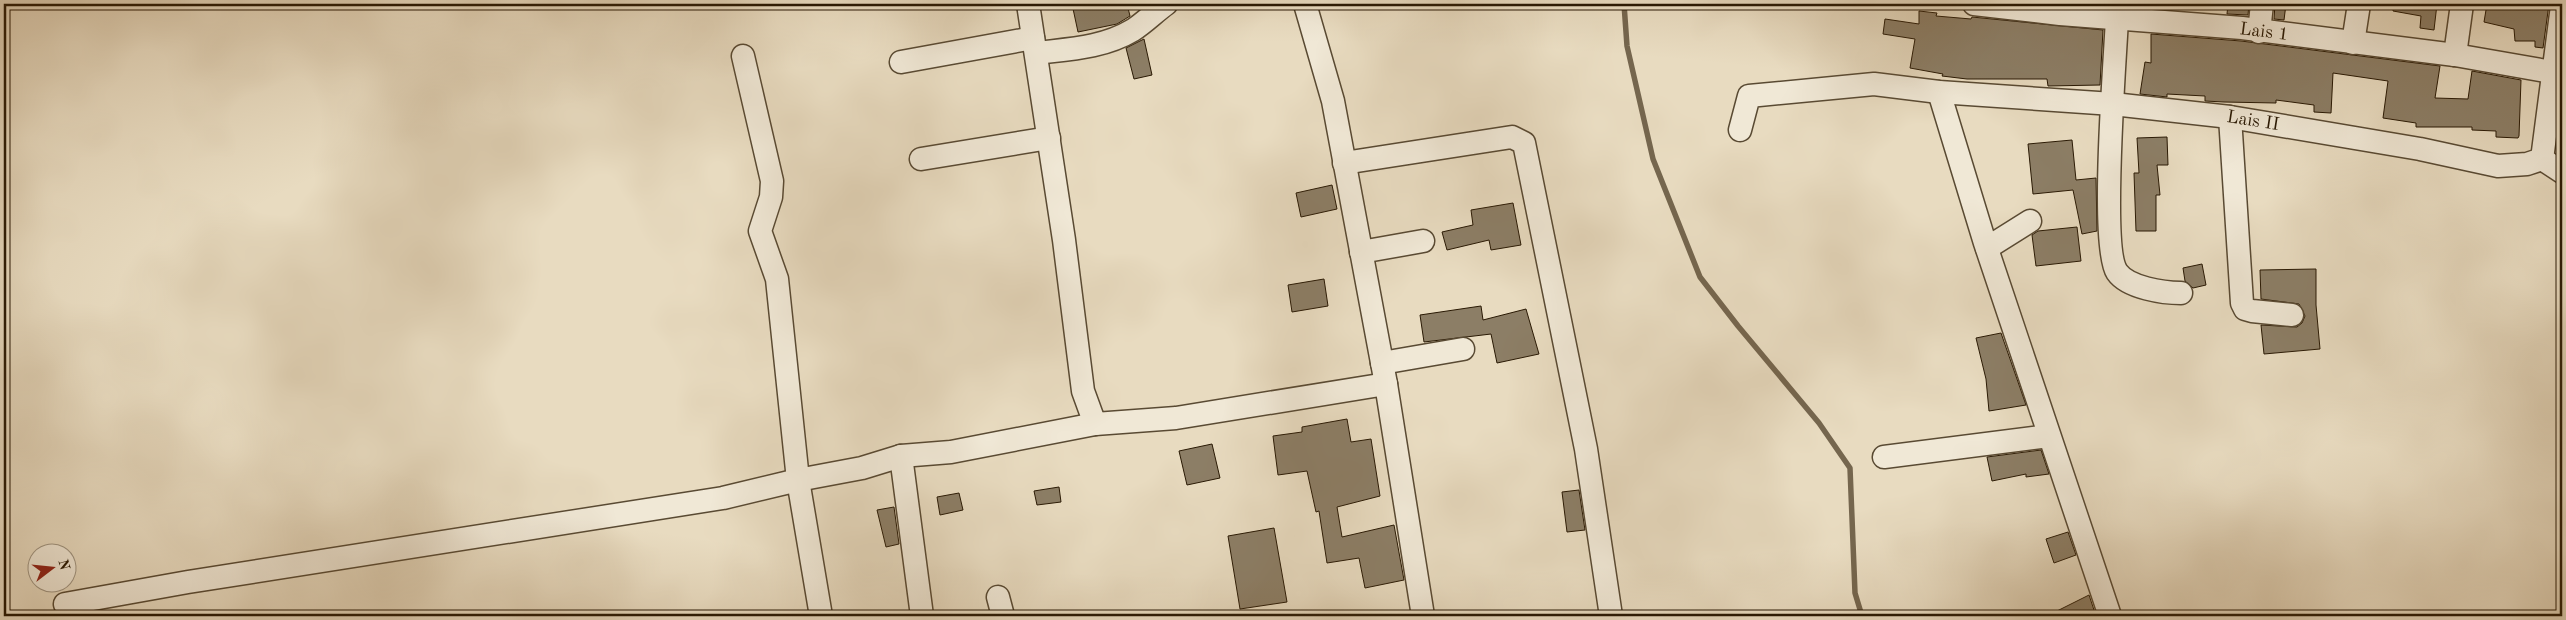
<svg xmlns="http://www.w3.org/2000/svg" width="2566" height="620" font-family="'Old Standard TT',serif">
<style>
.lines{fill:none;stroke-linecap:round;stroke-linejoin:round}
.stream{stroke:#75664e;stroke-width:5.5}
.building{fill:#8c7e66;stroke:#291904}
.minor-casing{stroke:#594a33;stroke-width:25}
.minor{stroke:#f0e8d6;stroke-width:22}
.labels{text-anchor:middle;dominant-baseline:central;stroke-width:5;stroke-linejoin:round;paint-order:stroke}
.street-label{font-size:18px;fill:#291904;stroke:#f0e8d6}
</style>
<rect width="100%" height="100%" fill="#e8dbc0"/>
<filter id="stains"><feTurbulence type="fractalNoise" baseFrequency=".004" numOctaves="4"/><feColorMatrix values="0 0 0 0 .2 0 0 0 0 .09 0 0 0 0 .02 0 0 0 .5 -.17"/></filter>
<radialGradient id="worn" r=".72"><stop offset=".6" stop-color="#630" stop-opacity="0"/><stop offset="1" stop-color="#630" stop-opacity=".3"/></radialGradient>
<g class="lines">
<polyline class="stream" points="1624,4 1627,46 1653,159 1700,277 1738,326 1819,423 1850,468 1855,593 1862,616"/>
</g>
<g class="building">
<polygon points="1072,4 1127,4 1130,16 1117,24 1078,32"/>
<polygon points="2228,4 2249,4 2248,15 2227,14"/>
<polygon points="2275,4 2286,4 2284,20 2274,19"/>
<polygon points="2394,4 2437,4 2434,30 2420,28 2421,16 2393,11"/>
<polygon points="2487,4 2549,4 2543,48 2535,47 2535,41 2515,41 2514,29 2484,22"/>
<polygon points="1919,11 1937,13 1936,16 1971,19 1972,17 2103,30 2100,85 2048,86 2047,79 1967,79 1942,76 1943,74 1910,68 1915,39 1883,34 1885,19 1919,24"/>
<polygon points="2151,34 2241,41 2440,66 2435,98 2468,99 2472,71 2521,80 2519,136 2518,138 2496,137 2496,131 2472,130 2472,127 2416,127 2416,123 2383,118 2388,81 2333,73 2331,113 2314,112 2314,105 2276,100 2276,103 2224,102 2205,101 2205,96 2167,94 2167,97 2140,94 2145,62 2151,63"/>
<polygon points="1144,39 1152,75 1134,79 1126,48"/>
<polygon points="2167,137 2168,165 2157,165 2160,195 2156,195 2156,231 2136,231 2134,173 2139,173 2137,138"/>
<polygon points="2072,140 2076,180 2096,178 2097,231 2082,234 2073,190 2033,194 2028,144"/>
<polygon points="1332,185 1337,209 1301,217 1296,193"/>
<polygon points="1513,203 1521,245 1491,250 1489,240 1447,250 1442,232 1473,225 1471,210"/>
<polygon points="2077,227 2081,261 2036,266 2032,235 2038,231"/>
<polygon points="2202,264 2206,285 2193,288 2185,281 2183,268"/>
<polygon points="2316,269 2316,305 2320,349 2264,354 2261,325 2297,327 2302,323 2305,316 2299,304 2261,299 2260,270"/>
<polygon points="1324,279 1328,306 1292,312 1288,285"/>
<polygon points="1481,306 1483,320 1526,309 1539,354 1497,363 1491,334 1424,342 1420,315"/>
<polygon points="2001,333 2026,405 1989,411 1986,379 1976,338"/>
<polygon points="1347,419 1351,442 1371,439 1380,496 1337,507 1342,537 1394,525 1404,580 1365,588 1359,558 1327,563 1319,511 1316,512 1307,471 1278,475 1273,436 1302,432 1302,427"/>
<polygon points="1212,444 1220,478 1187,485 1179,451"/>
<polygon points="2041,450 2049,474 2026,477 2026,474 1992,481 1987,457"/>
<polygon points="1059,487 1061,502 1037,505 1034,491"/>
<polygon points="1579,490 1585,530 1567,532 1562,492"/>
<polygon points="959,493 963,510 940,515 937,497"/>
<polygon points="894,507 899,544 886,547 877,510"/>
<polygon points="1274,528 1287,602 1240,609 1228,536"/>
<polygon points="2068,532 2076,555 2054,563 2046,539"/>
<polygon points="2089,595 2096,616 2047,616"/>
</g>
<g class="lines">
<defs>
<g id="minor">
<polyline points="1028,4 1064,240 1083,391 1095,424 1176,418 1386,384"/>
<polyline points="1305,4 1333,101 1386,384 1423,616"/>
<polyline points="1974,4 2060,14 2242,28 2455,55 2552,72"/>
<path d="M2117,19c-2,41 -17,228 0,253 11,16 47,21 64,21"/>
<polyline points="2259,32 2262,4"/>
<polyline points="2353,43 2359,4"/>
<path d="M1036,53c33,-4 67,-5 97,-23 11,-7 22,-18 33,-26"/>
<polyline points="2455,55 2462,4"/>
<polyline points="743,56 772,181 771,197 760,231 777,279 798,480 862,468 901,456 951,452 1095,424"/>
<polyline points="901,62 1033,38"/>
<polyline points="1939,92 1985,243 2110,616"/>
<polyline points="2230,117 2242,303 2245,309 2252,311 2292,315"/>
<polyline points="1740,130 1749,96 1874,84 1939,92 2113,104 2230,117 2420,149 2498,166 2527,164 2542,159 2562,6"/>
<polyline points="921,159 1049,138"/>
<polyline points="2542,159 2562,172"/>
<polyline points="1344,163 1512,137 1524,143 1586,449 1611,616"/>
<polyline points="1987,248 2030,221"/>
<polyline points="1361,252 1423,241"/>
<polyline points="1382,363 1463,349"/>
<polyline points="901,456 922,616"/>
<polyline points="1884,457 2049,436"/>
<polyline points="998,597 1003,616"/>
<polyline points="65,604 188,582 723,498 798,480 821,616"/>
</g>
</defs>
<use href="#minor" class="minor-casing"/>
<use href="#minor" class="minor"/>
</g>
<g class="labels">
<g class="street-label">
<text transform="translate(2264 32) rotate(7)">Lais 1</text>
<text transform="translate(2253 121) rotate(9)">Lais II</text>
</g>
</g>
<rect width="2566" height="620" fill="none" stroke="#e8dbc0" stroke-width="20"/>
<rect x="5" y="5" width="2556" height="610" fill="none" stroke="#291904" stroke-width="2.5"/>
<rect x="10" y="10" width="2546" height="600" fill="none" stroke="#291904"/>
<g transform="translate(52 568) rotate(74)"><circle r="24" fill="#f0e8d6" stroke="#a09582"/>
<path d="M0-4L9 19L0 12L-9 19Z" fill="#8f2418"/>
<text y="-8" font-size="14" font-weight="bold" text-anchor="middle" fill="#291904">N</text>
</g>
<rect width="100%" height="100%" filter="url(#stains)"/>
<rect width="100%" height="100%" fill="url(#worn)"/>
</svg>
